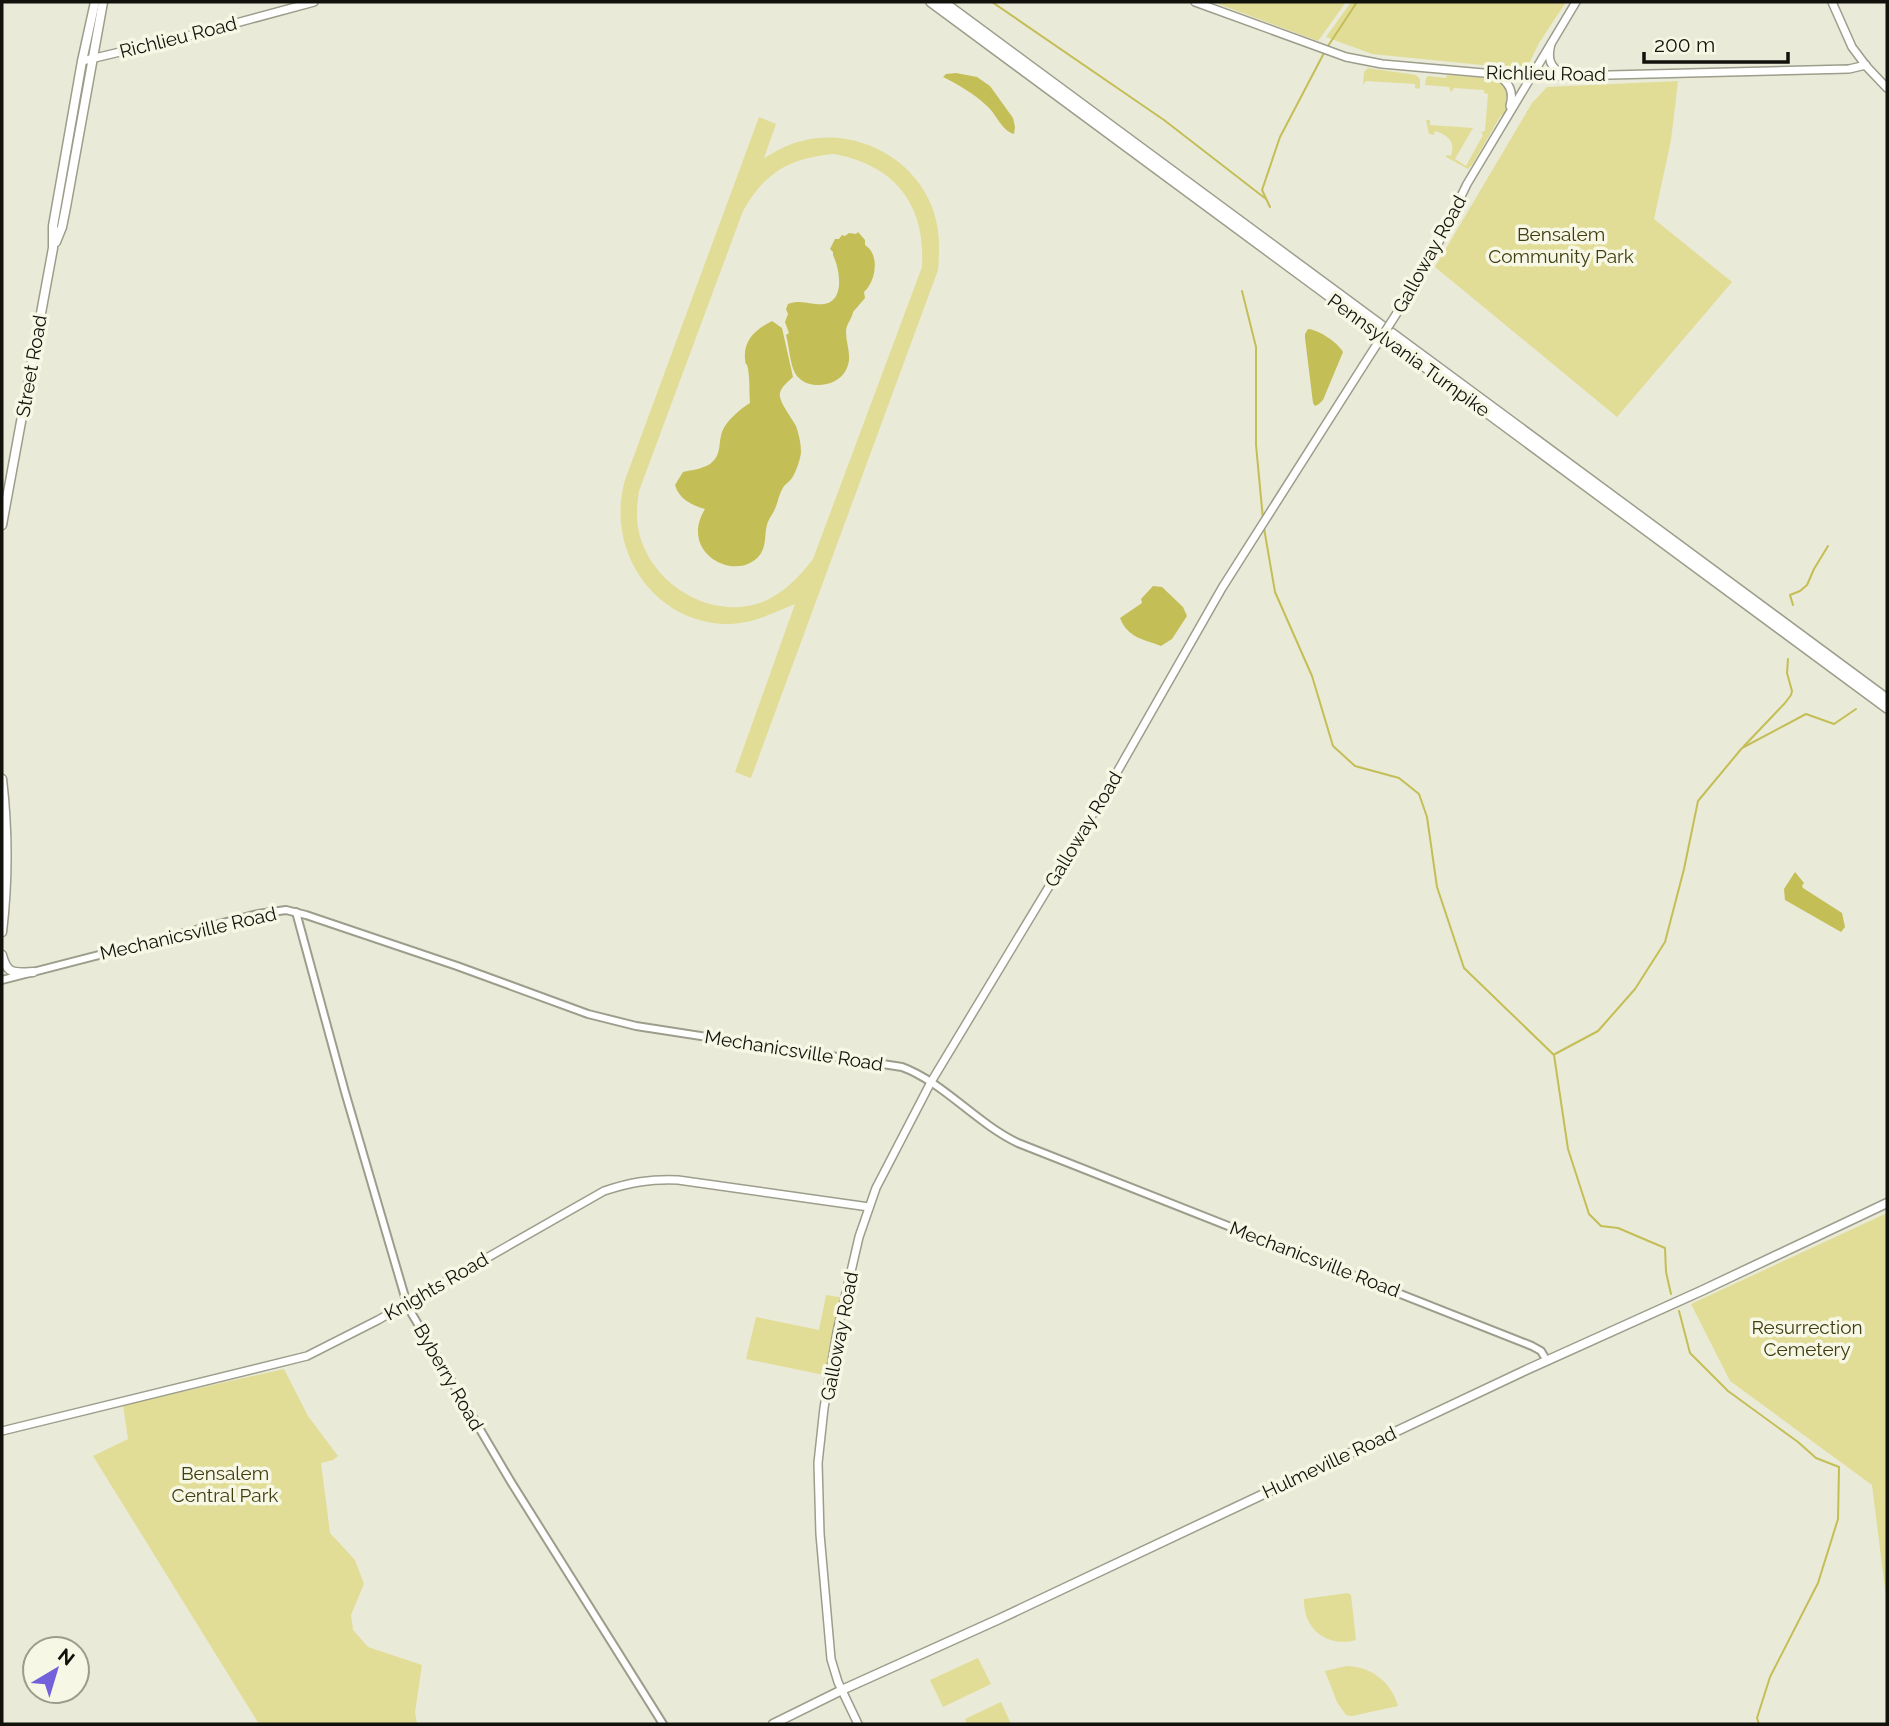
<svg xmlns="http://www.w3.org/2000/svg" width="1889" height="1726" font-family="Raleway,sans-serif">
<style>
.green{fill:#e1dd96;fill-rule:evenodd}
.water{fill:#c4be56}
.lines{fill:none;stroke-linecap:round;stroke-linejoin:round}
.stream{stroke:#c4be56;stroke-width:2}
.tertiary-casing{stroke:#9d9d8c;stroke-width:10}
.secondary-casing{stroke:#9d9d8c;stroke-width:10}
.primary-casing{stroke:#9d9d8c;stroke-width:11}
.motorway-casing{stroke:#9d9d8c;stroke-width:12}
.tertiary{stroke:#fff;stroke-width:6}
.secondary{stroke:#fff;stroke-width:7}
.primary{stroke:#fff;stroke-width:8}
.motorway{stroke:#fff;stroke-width:9}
.secondary-bridge-casing{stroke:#9d9d8c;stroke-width:10;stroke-linecap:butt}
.secondary-bridge{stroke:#fff;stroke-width:7}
.labels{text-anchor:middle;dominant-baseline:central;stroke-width:7;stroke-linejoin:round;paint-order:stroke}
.street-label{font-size:19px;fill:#12120c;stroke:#f7f7e5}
.park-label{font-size:19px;fill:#403d11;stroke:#f7f7e5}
</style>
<rect width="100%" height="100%" fill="#eaead8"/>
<g class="green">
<polygon points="1213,2 1346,2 1318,41"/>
<polygon points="1351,2 1566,2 1539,43 1527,68 1482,65 1372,54 1326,37"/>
<polygon points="1368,68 1416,75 1420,79 1420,87 1418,89 1415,88 1415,84 1366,81 1363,85 1364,72"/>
<path d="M1447,75l51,4 10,8c1,11 2,19 -4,29l-3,-1 -29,50 -4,4 -22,-12 1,-2 4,1c5,-14 -3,-21 -16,-25l-1,4 -5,-1 -3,-14h4v5l43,3 -18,31 11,7 17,-31 -2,-3 4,-1 3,-37 -4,-1v-3l-30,-2 -3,4 -2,-5 -24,-2 1,-7 2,-2 18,2z"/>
<polygon points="1678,81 1671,140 1654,219 1732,282 1617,417 1435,267 1532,103 1547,87"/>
<path d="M759,117l17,7 -12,34c11,-6 22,-13 34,-16 53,-16 114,13 134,65 8,21 8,41 6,63l-187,508 -16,-6 60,-168c-22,9 -41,19 -66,20 -75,0 -124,-74 -104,-144zM834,154c61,11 92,51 88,113l-109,292c-13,17 -28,33 -48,42 -54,22 -117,-18 -127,-73 -2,-12 -1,-25 1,-37l104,-280c22,-39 47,-53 91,-57z"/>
<polygon points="1887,1213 1887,1605 1872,1485 1730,1381 1691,1304"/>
<polygon points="826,1295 845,1298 829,1376 746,1359 756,1317 819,1330"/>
<polygon points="284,1369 308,1416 338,1456 333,1460 321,1463 330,1533 355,1560 364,1584 351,1615 353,1630 368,1647 422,1665 415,1712 417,1724 259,1724 93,1456 128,1439 123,1405"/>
<path d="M1348,1593l3,2 5,45c-29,8 -53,-11 -52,-41z"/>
<polygon points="978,1658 991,1684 943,1707 930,1680"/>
<path d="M1347,1666c25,1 44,16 51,40l-46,10 -6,-1 -9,-13 -12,-31z"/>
<polygon points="1001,1702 1011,1724 967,1724 965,1719"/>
</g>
<g class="water">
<path d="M956,73l21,4 13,9 23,32 2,9 -1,7c-13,-4 -17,-19 -27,-28 -14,-13 -28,-21 -44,-29l3,-3z"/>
<path d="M858,232l7,8v5c16,10 10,38 -1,47l1,6 -12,14c-1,7 -7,12 -7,20 0,13 7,25 0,38 -9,18 -41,21 -51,3 -5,-9 -6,-28 -9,-38l3,-2 -4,-11 3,-8 -2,-5 2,-5c11,-4 17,-1 28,0 30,4 25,-32 17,-49v-3l-3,-3 5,-10h4l3,-4 3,1 4,-3 7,1z"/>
<path d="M772,321l10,7 11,49c-4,4 -12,10 -13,16 -2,8 12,25 16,33 3,9 5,17 5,27 -1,7 -5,19 -9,25 -2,3 -5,5 -8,8 -5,7 -6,17 -10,25 -2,4 -6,9 -7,14 -3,11 0,21 -8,31 -23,27 -81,-3 -54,-47 -14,-4 -26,-10 -30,-24l8,-13c9,-2 19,-3 27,-8 12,-9 8,-20 12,-32 4,-11 18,-23 28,-29 -1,-11 0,-23 -2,-34 -2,-10 -2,0 -3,-10 -2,-20 13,-31 27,-38z"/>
<path d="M1308,329c11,1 29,13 35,23l-20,48 -4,4 -4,2 -2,-3 -8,-65v-4z"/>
<path d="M1153,586l9,1 21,20 4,9 -15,23 -11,7c-18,-7 -33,-8 -41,-28l22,-15 -1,-4z"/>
<polygon points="1795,872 1804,883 1802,886 1803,888 1842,913 1845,927 1841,932 1785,900 1784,889"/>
</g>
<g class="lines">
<g class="stream">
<polyline points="992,2 1164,120 1266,199"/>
<polyline points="1328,46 1357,2"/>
<polyline points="1270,207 1262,190 1280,137 1324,53"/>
<polyline points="1242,291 1256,347 1256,445 1263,519"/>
<polyline points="1264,528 1275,592 1312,676 1333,746 1355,766 1399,778 1419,794 1427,817 1437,887 1464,968 1554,1055 1568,1149 1589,1214 1601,1226 1618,1228 1665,1248 1666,1272 1671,1294"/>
<polyline points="1793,605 1790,595 1800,591 1807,585 1814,569 1828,546"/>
<polyline points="1744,746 1785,703 1791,695 1792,691 1787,673 1788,659"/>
<polyline points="1555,1054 1598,1031 1635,989 1665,942 1684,869 1698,801 1742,748 1806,714 1834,724 1856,709"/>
<polyline points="1679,1311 1690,1353 1728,1391 1798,1442 1816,1458 1839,1467 1838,1519 1818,1583 1770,1677 1757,1718 1759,1724"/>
</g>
<defs>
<g id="tertiary">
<polyline points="296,912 345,1092 405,1297 412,1314 511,1482 663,1724"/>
<path d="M2,980l256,-66 28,-4 20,5 151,51 131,48 48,12 266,41c41,15 74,56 116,76l514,203 9,5 6,10"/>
</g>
<g id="secondary">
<polyline points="1195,2 1346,57 1382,64 1530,77 1849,69 1866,65"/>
<polyline points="1832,2 1852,47 1867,67 1887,88"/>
<path d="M1551,44c-4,15 -1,23 12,31"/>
<polyline points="82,61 192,35 314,2"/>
<path d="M1497,75c13,8 17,17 13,31"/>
<polyline points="1404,302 1435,250 1467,184 1576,2"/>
<path d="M2,1431l305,-75 71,-36 226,-129c27,-9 46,-12 74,-11l191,27"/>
<polyline points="858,1724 838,1682 831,1659 820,1534 818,1463 824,1408 837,1332 859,1237 876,1188 931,1082 1100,802 1222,588 1363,366"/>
</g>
<g id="primary">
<polyline points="56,242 62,227 66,207 103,2"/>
<polyline points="2,525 53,248 53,226 82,61 95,2"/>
<path d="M2,779c6,51 6,103 0,153"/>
<path d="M2,955c5,20 13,18 31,17"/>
<polyline points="773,1724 844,1689 997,1620 1524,1371 1701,1291 1887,1203"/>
</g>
<g id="motorway">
<polyline points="931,2 1887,708"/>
<polyline points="943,2 1887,699"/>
</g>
</defs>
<use href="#tertiary" class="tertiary-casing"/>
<use href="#secondary" class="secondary-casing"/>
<use href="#primary" class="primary-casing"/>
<use href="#motorway" class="motorway-casing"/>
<use href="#tertiary" class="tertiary"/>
<use href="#secondary" class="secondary"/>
<use href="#primary" class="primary"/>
<use href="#motorway" class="motorway"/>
<defs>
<polyline id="secondary-bridge" points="1363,366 1404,302"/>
</defs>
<use href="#secondary-bridge" class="secondary-bridge-casing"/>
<use href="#secondary-bridge" class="secondary-bridge"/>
</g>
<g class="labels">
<g class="street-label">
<text transform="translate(178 37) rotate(-14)">Richlieu Road</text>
<text transform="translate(1546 73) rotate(1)">Richlieu Road</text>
<text transform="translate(1429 254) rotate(-61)">Galloway Road</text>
<text transform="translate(1409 355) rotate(36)">Pennsylvania Turnpike</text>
<text transform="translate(31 366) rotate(-80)">Street Road</text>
<text transform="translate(1083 829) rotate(-59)">Galloway Road</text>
<text transform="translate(188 933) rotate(-13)">Mechanicsville Road</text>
<text transform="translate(794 1050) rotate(9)">Mechanicsville Road</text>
<text transform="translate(1315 1259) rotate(21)">Mechanicsville Road</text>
<text transform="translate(436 1286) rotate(-30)">Knights Road</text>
<text transform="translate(839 1336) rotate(-79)">Galloway Road</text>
<text transform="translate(449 1377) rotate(60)">Byberry Road</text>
<text transform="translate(1329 1462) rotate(-25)">Hulmeville Road</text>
</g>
<g class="park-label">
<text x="1561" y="234">Bensalem<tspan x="1561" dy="22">Community Park</tspan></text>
<text x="1807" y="1327">Resurrection<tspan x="1807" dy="22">Cemetery</tspan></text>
<text x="225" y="1473">Bensalem<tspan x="225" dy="22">Central Park</tspan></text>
</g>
</g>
<rect width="1889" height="1726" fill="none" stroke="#12120c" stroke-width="7"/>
<g transform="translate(56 1670) rotate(38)"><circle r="33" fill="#f7f7e5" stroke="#9b9b8e" stroke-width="2"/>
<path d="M0-5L12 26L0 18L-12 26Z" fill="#7261db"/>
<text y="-10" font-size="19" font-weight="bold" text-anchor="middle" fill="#12120c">N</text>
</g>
<path d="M1644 52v10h144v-10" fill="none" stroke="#12120c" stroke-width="3.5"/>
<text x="1654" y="52" font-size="21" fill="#12120c" stroke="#f7f7e5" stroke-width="5" paint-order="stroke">200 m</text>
</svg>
